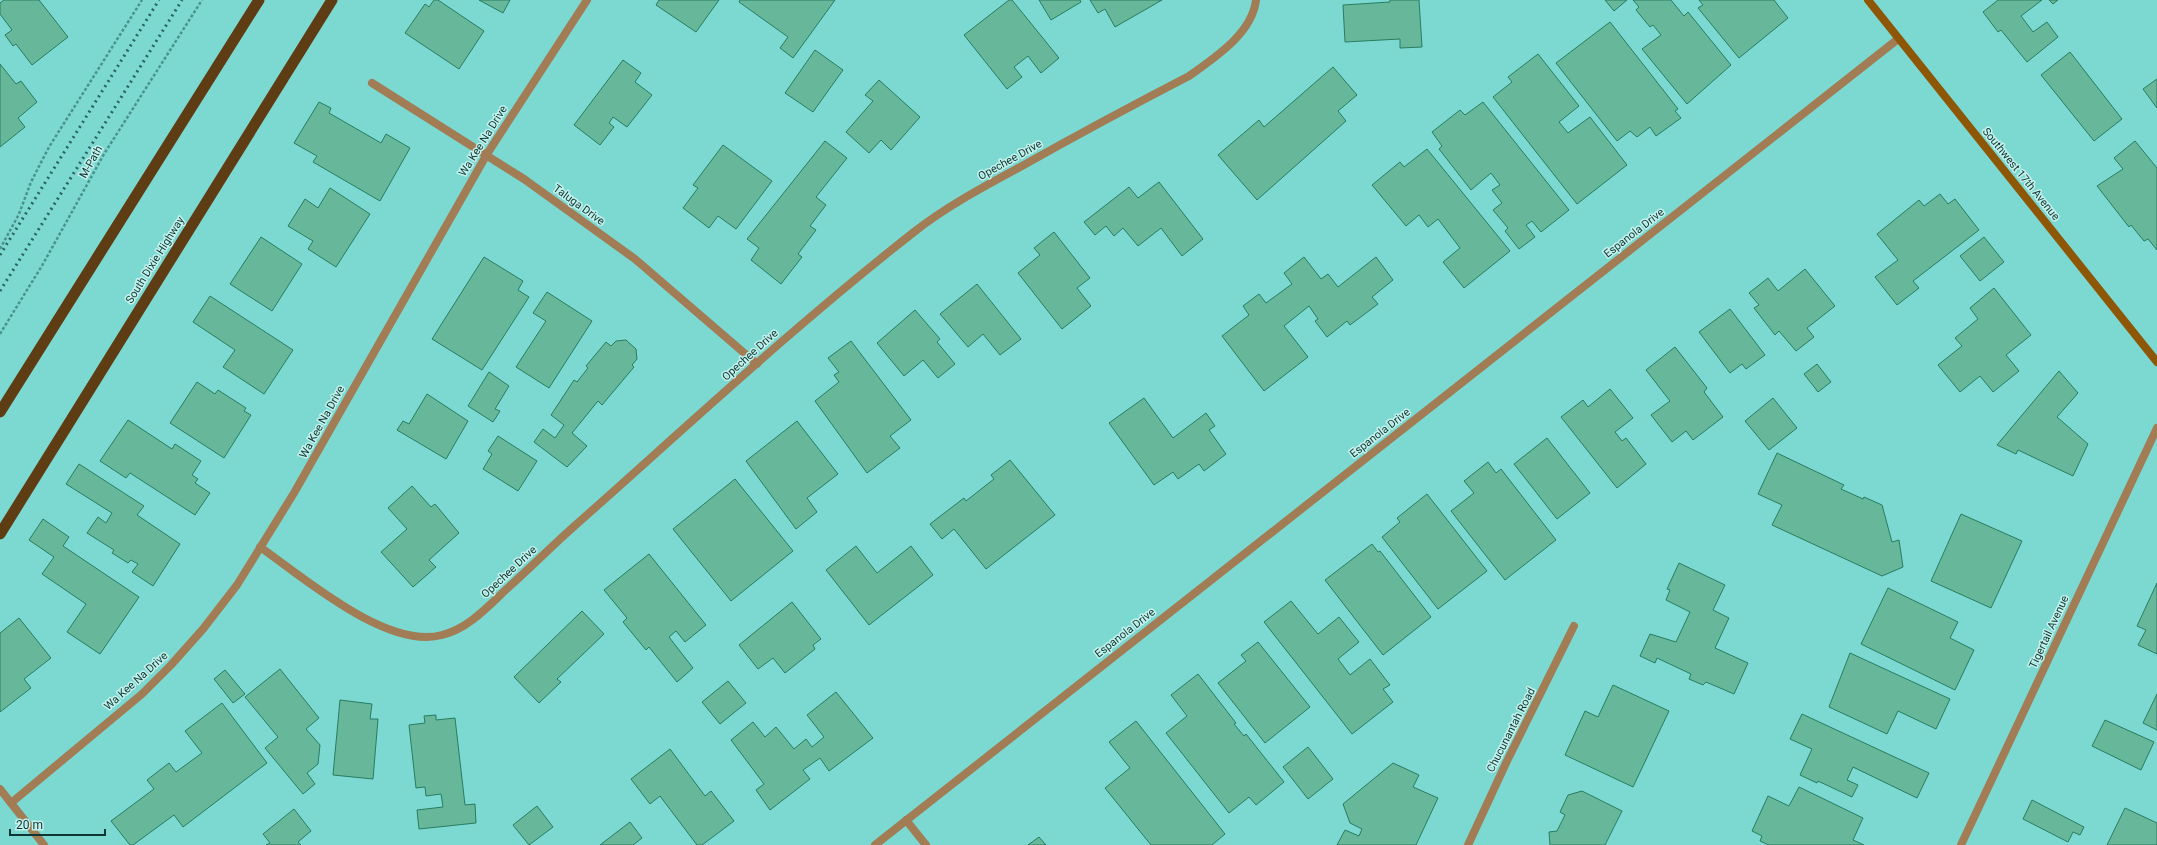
<svg xmlns="http://www.w3.org/2000/svg" width="2157" height="845" font-family="Roboto,sans-serif">
<style>
.building{fill:#67b89a;stroke:#287c61}
.lines{fill:none;stroke-linecap:round;stroke-linejoin:round}
.path{stroke:#4b938d;stroke-width:2.5;stroke-dasharray:3 2;stroke-linecap:butt}
.minor{stroke:#a17c54;stroke-width:8}
.tertiary{stroke:#a17c54;stroke-width:8}
.secondary{stroke:#8d5707;stroke-width:8}
.trunk{stroke:#5e3d14;stroke-width:11}
.rail{stroke:#2c645f;stroke-width:3;stroke-dasharray:2 4;stroke-linecap:butt}
.labels{text-anchor:middle;dominant-baseline:central;stroke-width:3;stroke-linejoin:round;paint-order:stroke}
.street-label{font-size:11px;fill:#0d3733;stroke:#c5f1ec}
</style>
<rect width="100%" height="100%" fill="#7bd9d1"/>
<g class="building">
<polygon points="4,0 39,0 68,37 32,65 16,44 13,46 5,35 12,30 0,14 0,3"/>
<polygon points="434,0 438,0 484,31 459,69 405,33 425,4 429,7"/>
<polygon points="479,0 510,0 503,13"/>
<polygon points="659,0 719,0 696,32 656,5"/>
<polygon points="740,0 835,0 793,58 780,48 788,37 739,2"/>
<polygon points="1009,0 1012,0 1059,58 1041,73 1028,56 1014,67 1022,77 1007,89 964,35"/>
<polygon points="1039,0 1080,0 1081,2 1051,20"/>
<polygon points="1090,0 1162,0 1115,27 1105,9 1098,13"/>
<polygon points="1390,0 1419,0 1422,47 1400,48 1400,39 1345,42 1343,5 1390,2"/>
<polygon points="1605,0 1627,0 1614,11"/>
<polygon points="1633,0 1671,0 1684,16 1688,12 1731,65 1687,104 1642,49 1661,35 1653,25 1650,27 1636,10 1639,7"/>
<polygon points="1699,0 1774,0 1788,18 1739,58 1698,8 1703,5"/>
<polygon points="1998,0 2042,0 2021,16 2033,32 2047,22 2058,37 2027,62 2001,30 1998,32 1983,12"/>
<polygon points="2049,0 2058,0 2053,4"/>
<polygon points="1610,22 1678,109 1675,111 1681,118 1656,136 1650,127 1637,137 1630,131 1617,141 1556,63"/>
<polygon points="815,50 843,70 813,112 785,93"/>
<polygon points="2070,52 2122,119 2094,141 2041,75"/>
<polygon points="1538,54 1579,106 1559,122 1568,133 1590,117 1627,165 1577,204 1493,97 1512,82 1508,77"/>
<polygon points="623,60 641,73 635,82 652,95 627,127 613,117 609,123 614,127 600,145 574,125"/>
<polygon points="0,64 16,84 21,81 37,102 18,118 25,127 0,147"/>
<polygon points="1333,67 1357,95 1338,111 1346,121 1257,200 1218,155 1259,120 1264,127"/>
<polygon points="2157,79 2157,108 2143,89"/>
<polygon points="879,80 920,117 891,150 881,140 869,153 846,132 873,101 865,95"/>
<polygon points="319,102 331,108 329,113 381,143 386,134 410,148 380,201 313,162 317,156 294,143"/>
<polygon points="1483,102 1569,210 1541,232 1532,221 1526,225 1535,237 1519,249 1505,231 1508,228 1493,210 1502,203 1492,190 1500,185 1491,173 1471,190 1439,149 1442,146 1432,132 1460,110 1465,115"/>
<polygon points="825,141 847,158 816,197 826,205 810,226 816,230 798,254 802,257 781,284 751,260 759,248 747,239"/>
<polygon points="2135,141 2157,168 2157,250 2148,239 2144,241 2131,225 2129,227 2097,186 2123,169 2114,158"/>
<polygon points="723,145 772,181 736,229 718,216 709,228 683,208 698,188 693,185"/>
<polygon points="1427,149 1510,251 1464,288 1443,262 1460,248 1438,219 1428,227 1419,215 1406,226 1372,185 1400,162 1404,167"/>
<polygon points="1159,182 1203,239 1182,256 1161,228 1138,246 1123,228 1114,236 1106,226 1095,235 1084,222 1129,187 1138,198"/>
<polygon points="330,188 370,214 336,267 308,249 313,241 288,226 305,199 318,208"/>
<polygon points="1940,194 1948,204 1955,199 1979,230 1913,281 1919,288 1897,305 1875,277 1898,260 1877,234 1919,200 1924,206"/>
<polygon points="1054,232 1090,278 1077,288 1091,306 1062,329 1018,273 1040,255 1034,248"/>
<polygon points="261,237 302,264 272,311 230,284"/>
<polygon points="1984,237 2004,262 1980,281 1960,256"/>
<polygon points="484,257 523,281 518,290 529,297 482,370 432,339"/>
<polygon points="1304,257 1321,279 1328,274 1338,287 1376,257 1393,280 1372,297 1378,304 1350,325 1347,321 1327,337 1315,321 1318,319 1309,306 1284,326 1308,357 1264,391 1222,336 1249,315 1243,306 1259,294 1266,303 1292,284 1284,273"/>
<polygon points="1805,269 1835,306 1807,328 1814,337 1796,351 1779,331 1775,335 1754,308 1759,305 1749,293 1768,278 1778,291"/>
<polygon points="977,284 1021,339 1000,355 983,334 968,347 940,314"/>
<polygon points="1994,288 2031,335 2006,355 2019,371 1993,392 1980,376 1960,392 1938,365 1962,346 1955,338 1978,319 1970,308"/>
<polygon points="547,292 592,321 549,388 516,367 546,321 533,313"/>
<polygon points="210,296 293,350 264,394 223,367 235,350 193,322"/>
<polygon points="1730,309 1765,355 1746,369 1742,364 1730,373 1699,332"/>
<polygon points="915,310 940,339 937,342 955,364 938,378 923,360 904,376 877,343"/>
<polygon points="626,340 636,349 637,359 632,365 634,367 602,405 598,401 572,433 587,446 567,467 534,442 543,429 555,438 564,425 551,415 574,380 577,382 588,368 586,366 606,342 611,346 616,341"/>
<polygon points="851,341 911,420 890,436 900,448 867,473 815,401 839,382 834,375 839,372 828,358"/>
<polygon points="1675,347 1707,388 1704,392 1723,417 1693,440 1686,431 1672,442 1651,415 1670,401 1646,370"/>
<polygon points="1817,364 1831,382 1818,392 1804,374"/>
<polygon points="2059,371 2078,393 2057,417 2088,444 2073,476 2018,450 2016,454 1997,445"/>
<polygon points="489,372 509,386 495,409 500,411 493,422 468,406"/>
<polygon points="197,382 215,394 218,390 246,408 244,411 251,415 224,458 170,423"/>
<polygon points="1610,389 1633,418 1615,432 1622,441 1626,438 1646,464 1617,488 1561,417 1583,400 1588,407"/>
<polygon points="427,394 468,421 446,459 397,430 403,421 409,424"/>
<polygon points="1144,398 1173,438 1206,413 1215,426 1209,430 1226,454 1204,471 1199,464 1178,479 1173,472 1154,485 1109,423"/>
<polygon points="1773,398 1797,428 1769,450 1745,421"/>
<polygon points="128,420 172,449 175,444 201,461 192,475 198,479 195,483 210,493 195,515 130,473 126,478 100,461"/>
<polygon points="797,421 838,474 807,498 817,512 796,529 746,461"/>
<polygon points="498,436 537,461 518,491 483,469 492,454 488,451"/>
<polygon points="1547,438 1590,493 1557,519 1514,464"/>
<polygon points="1777,453 1844,485 1841,489 1863,499 1864,497 1882,505 1892,542 1899,540 1903,567 1882,576 1772,525 1782,505 1758,494"/>
<polygon points="1010,460 1055,515 986,569 954,529 942,539 930,524 964,498 966,501 994,479 991,475"/>
<polygon points="1488,462 1496,473 1501,469 1556,540 1505,580 1451,511 1474,493 1464,481"/>
<polygon points="79,464 144,506 137,515 180,544 153,586 132,572 138,564 131,560 128,563 112,553 114,550 87,533 98,517 106,523 112,513 66,484"/>
<polygon points="735,479 793,551 731,601 673,529"/>
<polygon points="412,486 431,507 435,504 459,533 429,560 436,567 413,587 381,552 407,529 388,508"/>
<polygon points="1427,494 1487,571 1438,609 1382,537 1400,522 1397,518"/>
<polygon points="1961,514 2022,541 1991,608 1931,581"/>
<polygon points="43,519 69,537 63,546 139,597 100,654 67,632 86,604 42,574 54,557 29,540"/>
<polygon points="1372,544 1378,552 1380,551 1431,617 1383,655 1325,580"/>
<polygon points="856,546 877,573 911,546 933,575 869,625 826,570"/>
<polygon points="649,554 706,625 685,642 676,631 669,637 693,668 677,682 649,647 646,650 623,622 627,618 604,590"/>
<polygon points="1679,563 1725,585 1713,610 1729,618 1715,648 1748,663 1734,694 1706,682 1703,685 1689,679 1691,674 1657,658 1655,663 1640,656 1650,634 1676,642 1690,612 1666,600 1670,590 1667,589"/>
<polygon points="2157,583 2157,654 2138,645 2146,630 2137,626"/>
<polygon points="1888,588 1958,622 1950,638 1974,650 1955,690 1861,644"/>
<polygon points="1291,601 1318,634 1339,617 1359,642 1338,659 1350,675 1370,659 1390,685 1383,689 1393,702 1352,734 1264,622"/>
<polygon points="792,602 821,639 813,645 815,649 785,673 773,658 758,669 739,645"/>
<polygon points="582,611 604,634 557,679 561,682 539,703 514,677"/>
<polygon points="19,618 51,658 24,679 31,688 0,712 0,633"/>
<polygon points="1258,642 1310,707 1265,743 1218,683 1246,661 1241,655"/>
<polygon points="1850,653 1950,699 1936,729 1898,711 1887,734 1829,707"/>
<polygon points="280,669 319,718 306,729 320,745 318,764 307,773 315,784 303,794 265,748 278,737 245,697"/>
<polygon points="225,670 245,694 233,703 214,679"/>
<polygon points="1198,674 1236,723 1234,724 1244,736 1246,734 1284,782 1256,805 1249,797 1229,813 1166,733 1187,716 1171,695"/>
<polygon points="728,681 746,703 720,724 702,702"/>
<polygon points="1613,685 1669,711 1633,787 1565,755 1585,711 1598,717"/>
<polygon points="836,692 873,738 829,771 820,758 803,770 810,779 770,810 756,790 764,784 731,740 753,722 765,737 776,727 794,749 806,739 812,747 824,737 807,715"/>
<polygon points="2157,694 2157,730 2143,723"/>
<polygon points="340,700 372,704 370,719 378,719 373,779 333,775"/>
<polygon points="222,703 267,763 183,827 174,815 133,845 130,845 111,821 154,789 147,780 169,763 176,772 202,753 185,731"/>
<polygon points="1802,714 1929,773 1917,798 1853,767 1847,780 1858,785 1852,797 1818,781 1817,783 1800,775 1812,749 1790,739"/>
<polygon points="436,715 436,720 455,718 465,805 475,804 476,823 419,829 417,810 443,807 441,794 426,796 425,787 416,788 409,725 425,723 424,716"/>
<polygon points="2105,720 2154,742 2141,770 2092,746"/>
<polygon points="1136,721 1225,834 1212,845 1151,845 1105,788 1130,768 1109,742"/>
<polygon points="1308,747 1333,779 1308,799 1283,767"/>
<polygon points="670,749 705,796 711,791 734,821 702,845 697,845 660,796 650,804 631,779"/>
<polygon points="1393,763 1419,775 1413,787 1438,798 1416,845 1337,845 1345,830 1359,836 1362,829 1350,823 1343,804"/>
<polygon points="1799,787 1863,818 1853,840 1864,845 1769,845 1760,841 1762,836 1752,831 1768,796 1789,806"/>
<polygon points="1582,791 1622,811 1605,845 1550,845 1549,832 1557,831 1565,815 1560,812 1568,795"/>
<polygon points="2032,800 2084,827 2080,835 2073,832 2068,842 2023,819"/>
<polygon points="537,806 553,827 529,845 513,825"/>
<polygon points="2125,808 2157,823 2157,845 2107,845"/>
<polygon points="294,809 311,831 298,842 301,845 266,845 270,843 263,834"/>
<polygon points="630,822 642,838 633,845 600,845"/>
<polygon points="1039,837 1046,845 1028,845"/>
</g>
<g class="lines">
<g class="path">
<polyline points="0,249 19,214 31,182 49,147 142,0"/>
<polyline points="0,334 43,264 104,154 202,0"/>
</g>
<g class="minor">
<polyline points="372,83 524,179 635,259 757,364"/>
<path d="M260,547c43,30 127,103 182,88 28,-7 48,-31 69,-50 20,-18 39,-37 59,-55 113,-100 224,-204 344,-298 33,-26 71,-46 108,-66 55,-31 111,-61 167,-90 25,-18 63,-42 67,-76"/>
<polyline points="0,789 44,845"/>
<polyline points="11,803 142,694 171,665 203,629 237,585 294,493 487,154 587,0"/>
<polyline points="906,820 926,845"/>
<polyline points="875,845 1898,39"/>
<polyline points="1468,845 1506,763 1574,626"/>
</g>
<polyline class="tertiary" points="1961,845 2157,428"/>
<polyline class="secondary" points="1868,0 2157,362"/>
<g class="trunk">
<polyline points="0,412 259,0"/>
<polyline points="0,534 332,0"/>
</g>
<g class="rail">
<polyline points="0,255 159,0"/>
<polyline points="0,291 182,0"/>
</g>
</g>
<g class="labels">
<g class="street-label">
<text transform="translate(483 141) rotate(-58)">Wa Kee Na Drive</text>
<text transform="translate(1010 160) rotate(-29)">Opechee Drive</text>
<text transform="translate(91 162) rotate(-61)">M-Path</text>
<text transform="translate(2021 174) rotate(51)">Southwest 17th Avenue</text>
<text transform="translate(579 205) rotate(36)">Taluga Drive</text>
<text transform="translate(1634 233) rotate(-38)">Espanola Drive</text>
<text transform="translate(155 260) rotate(-58)">South Dixie Highway</text>
<text transform="translate(750 355) rotate(-42)">Opechee Drive</text>
<text transform="translate(322 422) rotate(-61)">Wa Kee Na Drive</text>
<text transform="translate(1380 433) rotate(-38)">Espanola Drive</text>
<text transform="translate(509 572) rotate(-43)">Opechee Drive</text>
<text transform="translate(2049 632) rotate(-65)">Tigertail Avenue</text>
<text transform="translate(1125 633) rotate(-38)">Espanola Drive</text>
<text transform="translate(136 681) rotate(-42)">Wa Kee Na Drive</text>
<text transform="translate(1511 730) rotate(-63)">Chucunantah Road</text>
</g>
</g>
<path d="M10 829v6h95v-6" fill="none" stroke="#0d3733" stroke-width="2"/>
<text x="16" y="829" font-size="12" fill="#0d3733" stroke="#c5f1ec" stroke-width="3" paint-order="stroke">20 m</text>
</svg>
